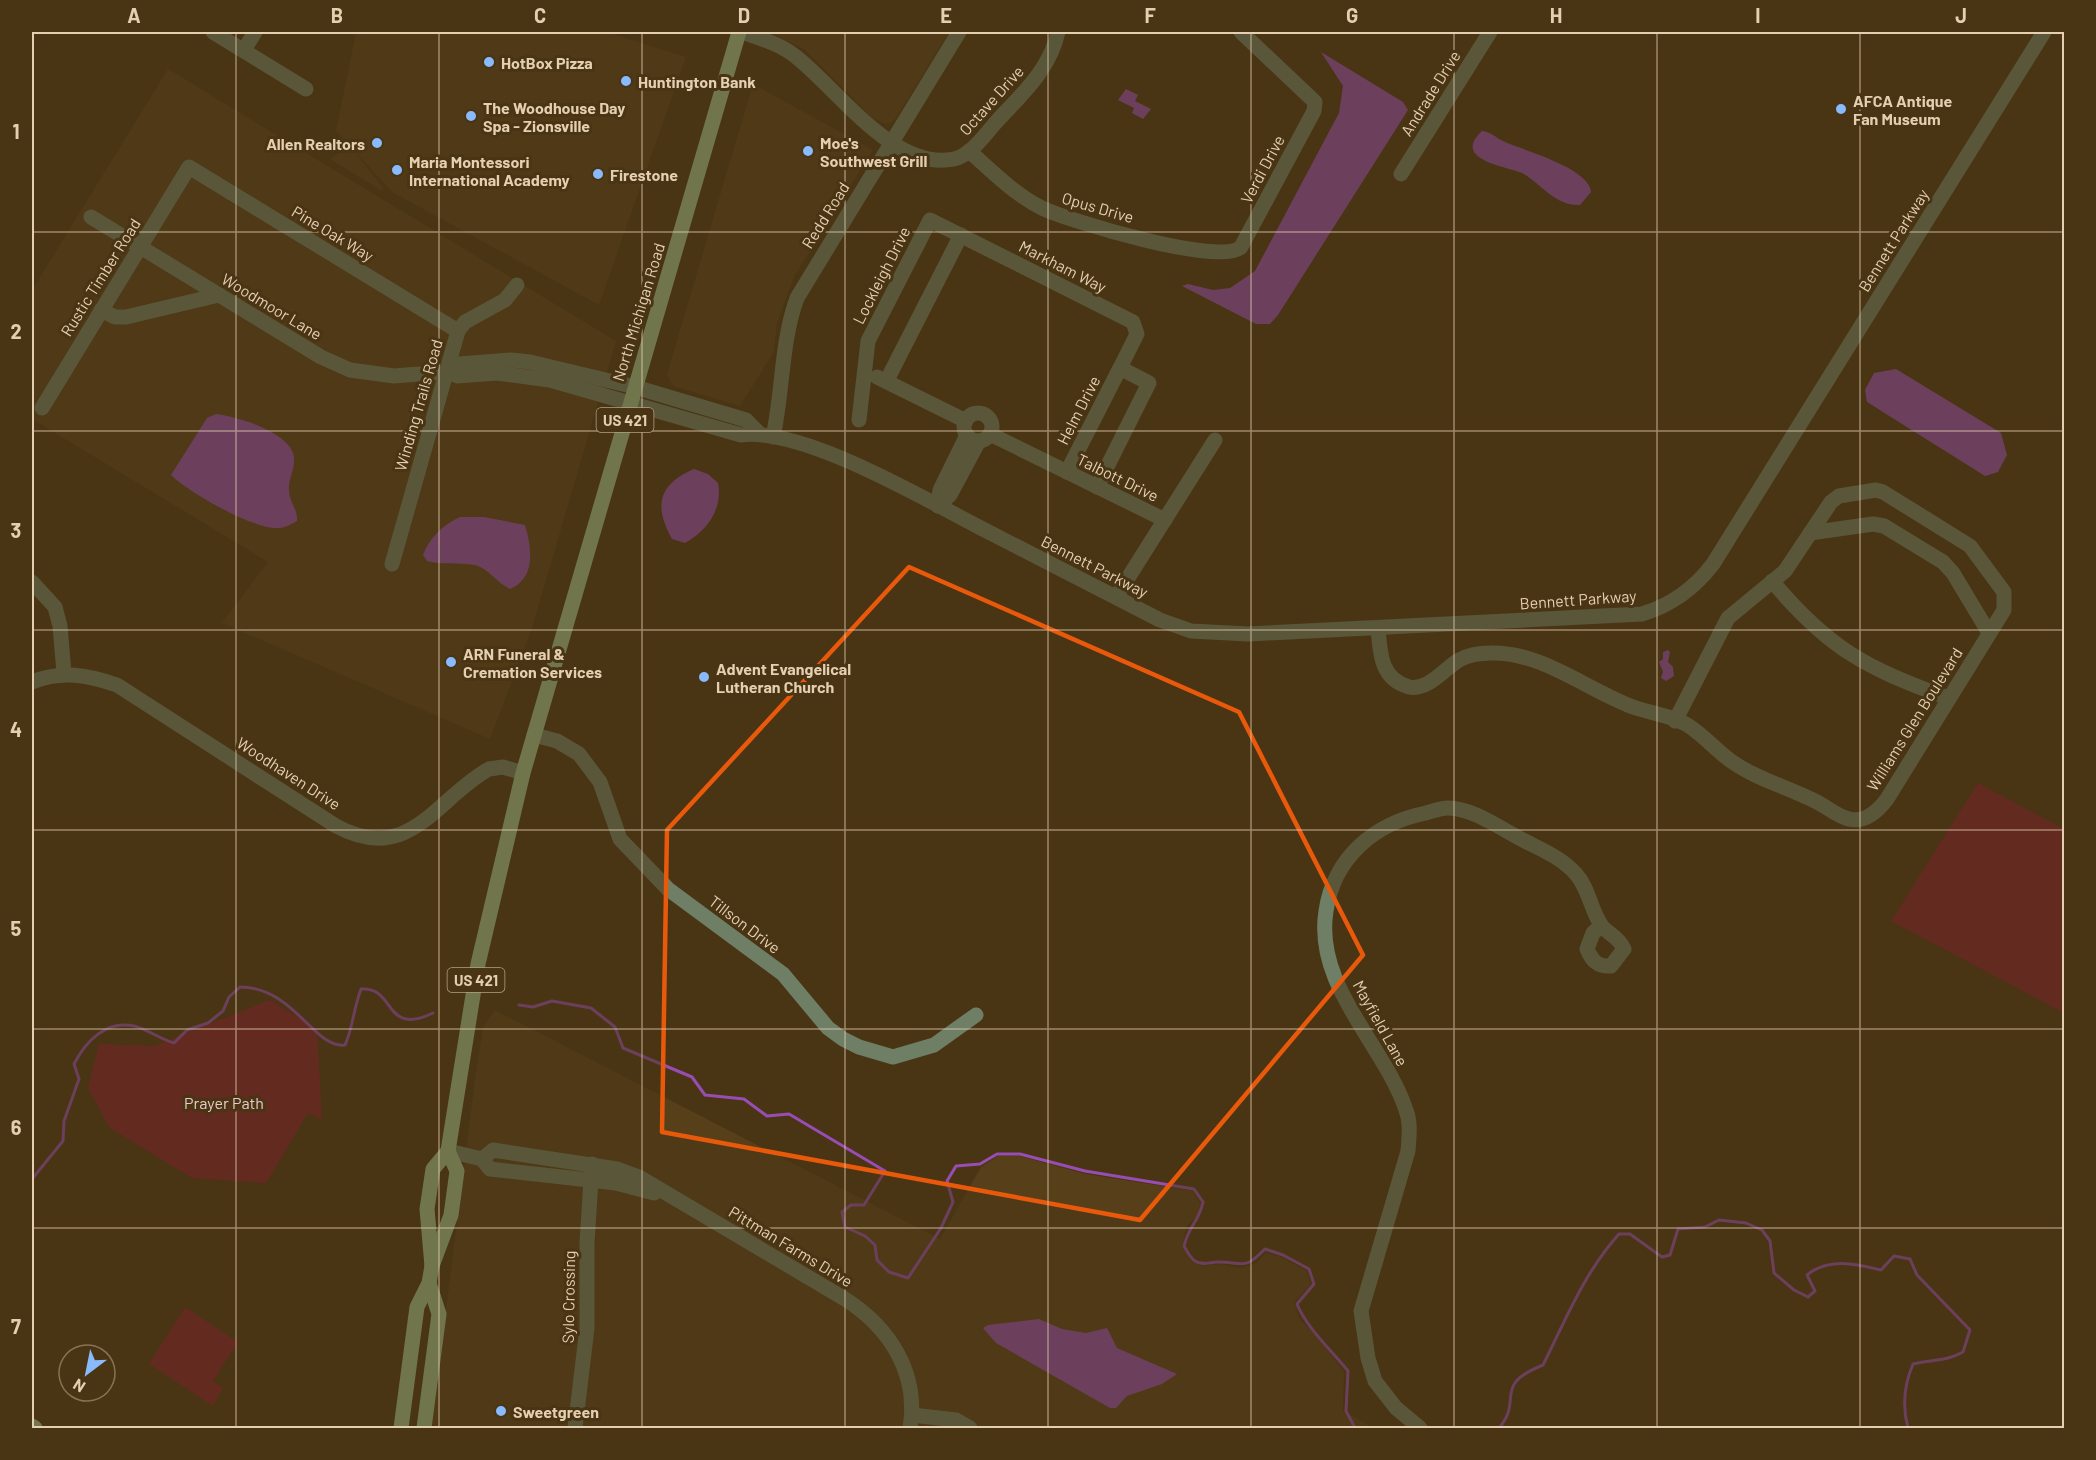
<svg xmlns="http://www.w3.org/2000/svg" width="2096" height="1460" font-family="Barlow,sans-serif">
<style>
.built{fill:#573f1a}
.green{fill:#841d30}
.water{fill:#974db3}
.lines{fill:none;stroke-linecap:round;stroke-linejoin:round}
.stream{stroke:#974db3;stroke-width:3}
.minor{stroke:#6e7f66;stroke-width:15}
.major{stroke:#a1c491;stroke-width:15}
.marked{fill:none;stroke:#e8590c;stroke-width:4.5;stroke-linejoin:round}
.grid{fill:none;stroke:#e5cfb1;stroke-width:1.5;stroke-opacity:0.55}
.poi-dot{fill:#89bafc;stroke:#493414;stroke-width:2}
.labels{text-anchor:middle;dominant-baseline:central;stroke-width:6;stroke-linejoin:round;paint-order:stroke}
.shield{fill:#493414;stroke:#b6a082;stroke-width:1.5}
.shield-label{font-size:15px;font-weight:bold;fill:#e5cfb1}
.poi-label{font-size:16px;font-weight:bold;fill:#e5cfb1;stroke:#493414;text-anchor:start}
.street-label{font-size:16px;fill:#e5cfb1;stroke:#493414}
.park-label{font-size:16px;fill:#ecc9cb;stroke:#493414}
.neatline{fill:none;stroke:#e5cfb1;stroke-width:2}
.grid-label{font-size:20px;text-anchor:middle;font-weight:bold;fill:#e5cfb1}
</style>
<rect width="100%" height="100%" fill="#493414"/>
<g class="built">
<polygon points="356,32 606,32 686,57 599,305 392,192 352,148 384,189 381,190 330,159 350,146 336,131"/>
<polygon points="768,32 949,32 896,118 891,123 885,124 872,118 804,49"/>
<polygon points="168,69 616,341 532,628 490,739 222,623 268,562 32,419 32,290"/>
<polygon points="753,84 873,150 794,277 777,323 774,352 740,406 673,386 667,374"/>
<polygon points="495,1010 940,1239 981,1167 998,1156 1019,1156 1086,1174 1193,1191 1200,1203 1199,1215 1187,1225 1182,1245 1191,1261 1200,1266 1221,1264 1240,1268 1256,1263 1266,1253 1281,1257 1307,1271 1311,1284 1294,1303 1300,1320 1316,1335 1344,1372 1343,1411 1374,1428 431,1428 476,1072 483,1027"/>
</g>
<g class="green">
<polygon points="1978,783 2064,829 2064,1013 1891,921"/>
<polygon points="270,1000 317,1029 322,1120 308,1113 266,1183 192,1178 110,1128 88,1088 99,1044 154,1046"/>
<polygon points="185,1307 238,1342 213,1381 223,1388 213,1406 149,1364"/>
</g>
<g class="water">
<polygon points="1321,52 1403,102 1408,110 1278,315 1270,324 1256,324 1182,286 1188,284 1213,290 1230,288 1255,271 1339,113 1343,86"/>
<polygon points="1126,89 1138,95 1135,101 1151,109 1143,119 1132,113 1134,108 1118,100"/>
<path d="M1482,131c9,1 13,6 21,10 19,9 87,27 88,51l-11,13c-24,1 -37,-19 -56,-31 -15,-8 -74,-13 -42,-43z"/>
<polygon points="1896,369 2001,433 2007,455 1998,472 1985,476 1867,402 1865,390 1874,373"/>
<path d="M216,414c20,2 77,19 78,44 1,11 -6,22 -5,32 0,12 9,19 8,31 -6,3 -12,7 -18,7 -23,3 -91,-36 -108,-53l36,-57z"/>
<path d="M694,469l14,5 10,9c5,26 -11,48 -33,60l-13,-4c-19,-34 -13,-55 22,-70z"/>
<path d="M460,517h24l41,8c7,23 11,53 -15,64 -13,-6 -22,-21 -35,-24 -16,-3 -32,0 -48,-4l-4,-6c6,-17 21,-31 37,-38z"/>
<polygon points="1668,650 1670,652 1668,662 1673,667 1674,676 1666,681 1661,678 1663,672 1659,662 1663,659 1663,652"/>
<polygon points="1039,1319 1062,1329 1086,1333 1107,1328 1117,1348 1177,1374 1162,1384 1127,1396 1116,1408 1110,1408 996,1343 983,1328 988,1325"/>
</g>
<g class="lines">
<g class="stream">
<path d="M519,1005l14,2 19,-6 39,7 24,19 8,21 69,29 13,18 39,4 23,17 22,-2 96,57 -21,34h-13l-9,7 3,15 20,9 10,9 2,15 12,12 19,6 33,-50 12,-26 -6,-21 9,-15 24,-2 17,-10h23l65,17 109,18 9,13c-4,20 -14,23 -19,44 3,5 6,12 11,15 7,5 15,1 23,1 27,0 25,9 47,-13l18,6 26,14 5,15 -17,20c9,23 35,47 51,67l-2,40 9,17"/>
<path d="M32,1179l31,-38 1,-20 15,-42 -5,-15c12,-23 32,-44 60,-38 13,3 26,13 40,17l13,-13 21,-7 15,-12 6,-14 11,-10c54,0 74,62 105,58 7,-14 9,-38 16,-56 35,-3 22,48 72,24"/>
<path d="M1499,1428c25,-29 -8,-42 44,-63 23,-46 41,-92 76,-131h11l32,23 8,-2 8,-26 27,-2 14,-7 27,3 16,7 8,11 4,32 20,17 14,7 7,-6 -8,-16c22,-18 49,-11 74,-5l13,-14 16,3 7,16 53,55 -7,22c-18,10 -30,7 -50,12 -9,21 -11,42 -5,64"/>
</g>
<g class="minor">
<polyline points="213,32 306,89"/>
<path d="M742,32c17,6 38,12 53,24 41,31 99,116 159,103 18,-4 32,-26 44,-39 25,-27 52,-51 60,-88"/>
<polyline points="244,50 255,32"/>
<path d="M969,151c23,20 45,43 73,57 27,13 180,59 199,39l73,-136 1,-9 -74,-70"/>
<polyline points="1401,174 1490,32"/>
<polyline points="91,217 321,357 350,370 394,376 445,372 459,364 511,360 530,362 635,387 746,420 759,433"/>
<polyline points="101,310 115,317 126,317 219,295"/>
<path d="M450,371l7,5 40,-3 53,7 191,55c61,-8 180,62 236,91 61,31 122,63 183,94l31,11 57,3 394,-20c30,-9 52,-25 71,-50l331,-532"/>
<polyline points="877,377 966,421"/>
<polyline points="887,380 961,235"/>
<polyline points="42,408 189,167 458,331"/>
<circle cx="978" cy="427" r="14"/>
<polyline points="859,420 868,341 930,220 1133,322 1137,334 1120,368"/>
<polyline points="990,434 1165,520"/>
<path d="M773,437c10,-46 8,-95 24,-139l162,-266"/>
<polyline points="1067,472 1120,368 1149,383 1097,487"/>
<polyline points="938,506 950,495 979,441"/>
<polyline points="938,506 940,490 967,435"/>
<polyline points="1810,533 1873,524 1884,526 1943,562 1953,573 1989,633"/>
<polyline points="392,564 458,331 465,322 505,300 517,285"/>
<path d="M1772,581c57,68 94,87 176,117"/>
<polyline points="32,582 55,607 60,626 64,673"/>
<polyline points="1116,597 1215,440"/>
<path d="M1378,628c2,24 2,51 31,59 19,4 35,-18 50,-27 9,-5 22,-7 31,-7 51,-2 97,37 143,54 17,6 41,9 56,19 15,10 27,24 42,35 27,19 57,26 86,41 10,5 21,15 32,17 16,4 29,-8 38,-20l117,-189v-18l-34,-46 -87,-54 -7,-2 -37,6 -8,6 -46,69 -57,47 -53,103"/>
<path d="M32,682c30,-12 56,-7 85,3l219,141c74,40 100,-28 153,-57l14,-2 20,6"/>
<polyline points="534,735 557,741 579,754 600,782 620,839 668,889 783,974 828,1028 843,1039 859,1047 893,1057 934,1045 976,1015"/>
<polyline points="448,1151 482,1159 490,1169 616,1183 654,1193"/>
<path d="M482,1159l11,-9 124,19 22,8 206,122c45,29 74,74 65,129"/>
<polyline points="912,1415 956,1420 970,1428"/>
<polyline points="575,1428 587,1328 587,1243 592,1164"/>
<path d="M1420,1428l-24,-20 -21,-27 -7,-23 -7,-47 47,-160c1,-14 3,-28 -2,-41 -22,-66 -92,-124 -80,-199 8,-54 49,-88 100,-98 7,-2 15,-5 22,-5 25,0 53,21 75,32 19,10 39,18 53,34 13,15 14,33 24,49 5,10 18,12 24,26l-13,17c-13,1 -19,-5 -24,-17l6,-16 8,-7"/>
</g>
<g class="major">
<polyline points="432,1266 427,1209 433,1169 448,1151 478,964 523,773 739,32"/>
<polyline points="32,1426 35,1428"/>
<polyline points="401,1428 417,1307 429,1283 432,1266 451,1215 457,1171 448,1151"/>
<polyline points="424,1428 439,1314 429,1283"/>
</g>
</g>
<path d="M0 0H2096V1460H0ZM909,567l330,145 124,243 -223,265 -478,-88 5,-302z" fill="#493414" fill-opacity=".55" fill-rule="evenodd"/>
<path class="marked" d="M909,567l330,145 124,243 -223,265 -478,-88 5,-302z"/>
<path class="grid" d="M236,32v1396M439,32v1396M642,32v1396M845,32v1396M1048,32v1396M1251,32v1396M1454,32v1396M1657,32v1396M1860,32v1396M32,232h2032M32,431h2032M32,630h2032M32,830h2032M32,1029h2032M32,1228h2032"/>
<g class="poi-dot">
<circle cx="489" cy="62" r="6"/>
<circle cx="626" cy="81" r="6"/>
<circle cx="1841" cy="109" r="6"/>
<circle cx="471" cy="116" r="6"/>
<circle cx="377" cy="143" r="6"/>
<circle cx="808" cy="151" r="6"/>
<circle cx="397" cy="170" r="6"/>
<circle cx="598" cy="174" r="6"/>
<circle cx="451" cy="662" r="6"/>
<circle cx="704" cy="677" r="6"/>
<circle cx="501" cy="1411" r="6"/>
</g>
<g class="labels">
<g class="shield">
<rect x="596.5" y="408" width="57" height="24" rx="4.5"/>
<rect x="447.5" y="968" width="57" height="24" rx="4.5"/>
</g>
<g class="shield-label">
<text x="625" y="420">US 421</text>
<text x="476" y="980">US 421</text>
</g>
<g class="poi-label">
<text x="501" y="62">HotBox Pizza</text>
<text x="638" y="81">Huntington Bank</text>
<text x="1853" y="100">AFCA Antique<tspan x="1853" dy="18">Fan Museum</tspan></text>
<text x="483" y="107">The Woodhouse Day<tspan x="483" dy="18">Spa - Zionsville</tspan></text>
<text x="820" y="142">Moe's<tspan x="820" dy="18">Southwest Grill</tspan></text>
<text x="365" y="143" text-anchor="end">Allen Realtors</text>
<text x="409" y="161">Maria Montessori<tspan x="409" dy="18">International Academy</tspan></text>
<text x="610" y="174">Firestone</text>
<text x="463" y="653">ARN Funeral &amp;<tspan x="463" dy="18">Cremation Services</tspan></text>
<text x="716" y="668">Advent Evangelical<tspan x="716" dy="18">Lutheran Church</tspan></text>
<text x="513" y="1411">Sweetgreen</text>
</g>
<g class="street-label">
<text transform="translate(1430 93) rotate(-58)">Andrade Drive</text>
<text transform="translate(991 100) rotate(-48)">Octave Drive</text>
<text transform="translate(1262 169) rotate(-62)">Verdi Drive</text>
<text transform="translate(1098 207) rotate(16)">Opus Drive</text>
<text transform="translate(825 215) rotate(-58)">Redd Road</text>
<text transform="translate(333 233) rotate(31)">Pine Oak Way</text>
<text transform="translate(1893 240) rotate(-58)">Bennett Parkway</text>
<text transform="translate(1063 266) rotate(27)">Markham Way</text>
<text transform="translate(881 275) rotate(-63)">Lockleigh Drive</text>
<text transform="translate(100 277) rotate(-58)">Rustic Timber Road</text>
<text transform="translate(272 306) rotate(31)">Woodmoor Lane</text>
<text transform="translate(638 312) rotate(-73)">North Michigan Road</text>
<text transform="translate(418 405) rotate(-74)">Winding Trails Road</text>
<text transform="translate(1078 410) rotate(-63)">Helm Drive</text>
<text transform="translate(1118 477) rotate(26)">Talbott Drive</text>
<text transform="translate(1095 566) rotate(27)">Bennett Parkway</text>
<text transform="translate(1578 599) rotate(-4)">Bennett Parkway</text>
<text transform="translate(1914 719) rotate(-58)">Williams Glen Boulevard</text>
<text transform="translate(289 773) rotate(33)">Woodhaven Drive</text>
<text transform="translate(745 924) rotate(37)">Tillson Drive</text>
<text transform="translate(1381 1023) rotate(61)">Mayfield Lane</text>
<text transform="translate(791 1246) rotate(31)">Pittman Farms Drive</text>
<text transform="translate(568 1297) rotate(-89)">Sylo Crossing</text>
</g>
<g class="park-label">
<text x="224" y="1102">Prayer Path</text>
</g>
</g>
<rect width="2096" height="1460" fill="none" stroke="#493414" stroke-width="66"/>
<g transform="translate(87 1373) rotate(212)"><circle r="28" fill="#493414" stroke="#877253" stroke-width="1.5"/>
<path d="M0-4.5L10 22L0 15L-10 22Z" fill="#89bafc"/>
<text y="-9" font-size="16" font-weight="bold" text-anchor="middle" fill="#e5cfb1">N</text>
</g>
<rect x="33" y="33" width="2030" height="1394" class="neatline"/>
<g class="grid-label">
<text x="134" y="23">A</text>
<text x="337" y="23">B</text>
<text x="540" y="23">C</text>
<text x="744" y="23">D</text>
<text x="946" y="23">E</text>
<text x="1150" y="23">F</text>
<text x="1352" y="23">G</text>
<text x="1556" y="23">H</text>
<text x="1758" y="23">I</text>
<text x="1961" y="23">J</text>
<text x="16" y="139">1</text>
<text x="16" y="339">2</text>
<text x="16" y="538">3</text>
<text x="16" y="737">4</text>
<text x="16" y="936">5</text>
<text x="16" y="1135">6</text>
<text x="16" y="1334">7</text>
</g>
</svg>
